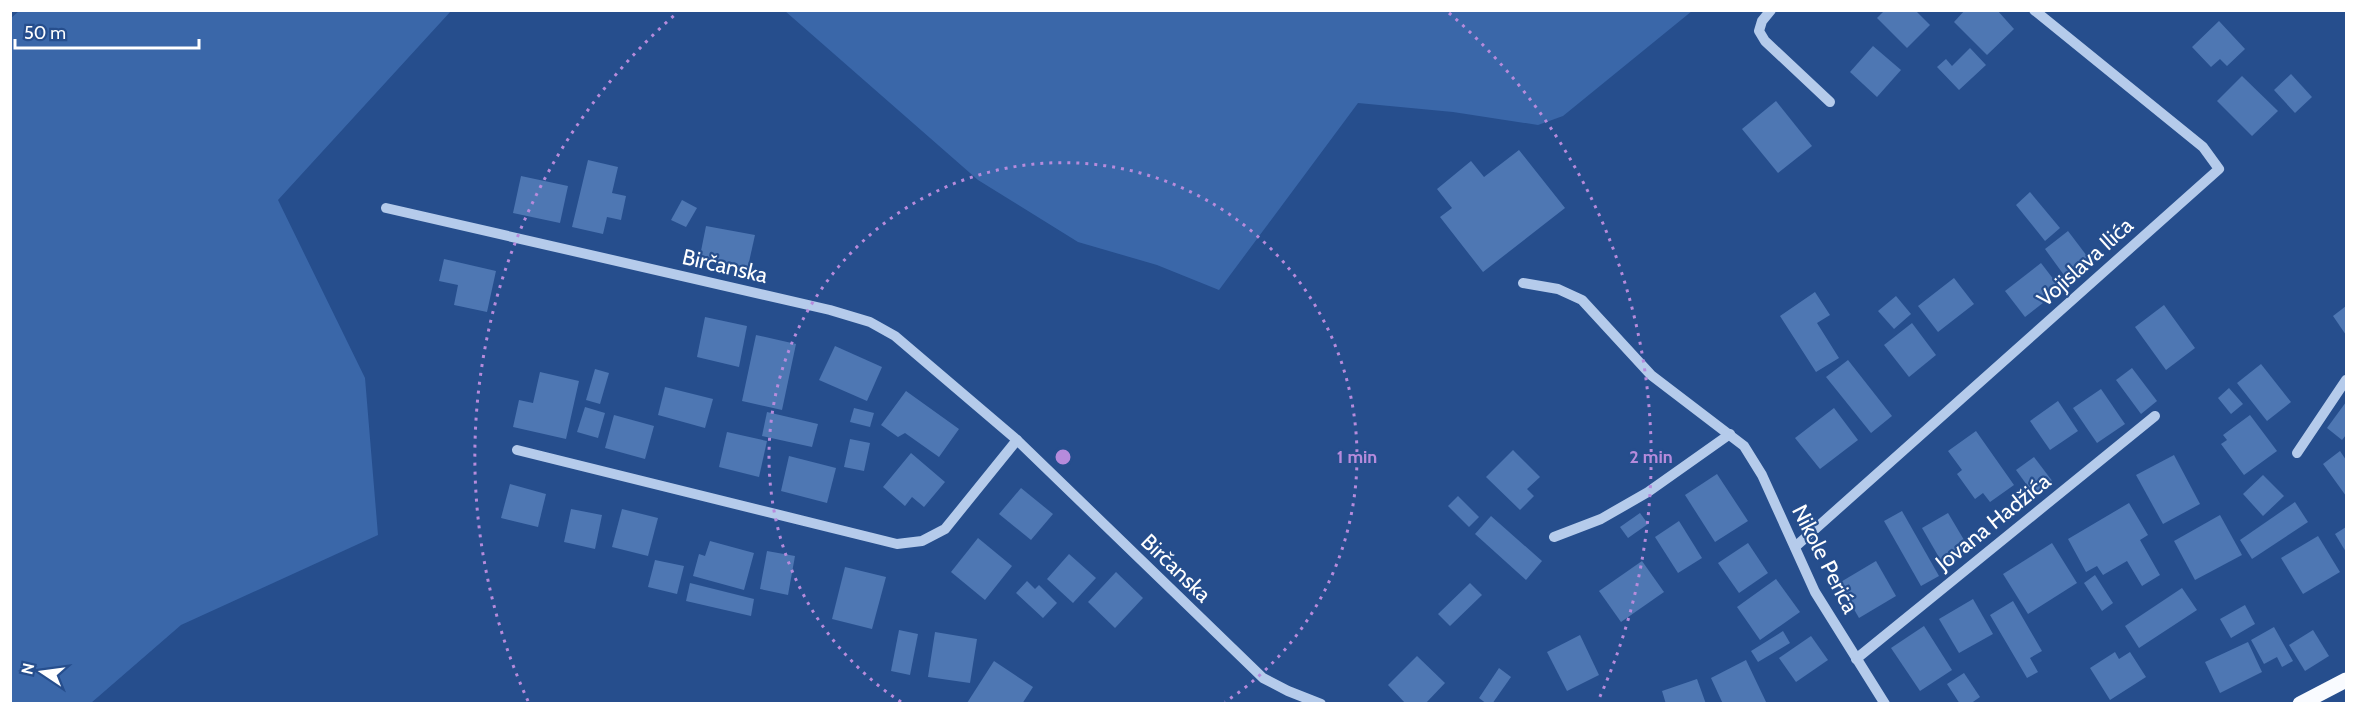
<svg xmlns="http://www.w3.org/2000/svg" width="2357" height="714" font-family="Cabin,sans-serif">
<style>
.green{fill:#3a67a9}
.building{fill:#4e77b3}
.lines{fill:none;stroke-linecap:round;stroke-linejoin:round}
.minor{stroke:#b5cbeb;stroke-width:10}
.major{stroke:#f9fbff;stroke-width:15}
.ring{fill:none;stroke:#b68bdc;stroke-width:3;stroke-dasharray:3 6}
.labels{text-anchor:middle;dominant-baseline:central;stroke-width:4.5;stroke-linejoin:round;paint-order:stroke}
.street-label{font-size:22px;fill:#fff;stroke:#264e8d}
.centre{fill:#b68bdc;stroke:#264e8d;stroke-width:3}
.ring-label{font-size:18px;text-anchor:middle;font-weight:bold;fill:#b68bdc;stroke:#264e8d;stroke-width:4.5;stroke-linejoin:round;paint-order:stroke}
</style>
<rect width="100%" height="100%" fill="#264e8d"/>
<g class="green">
<polygon points="19,11 451,11 278,200 365,378 378,535 181,625 91,703 11,703 10,19"/>
<polygon points="785,11 1692,11 1563,116 1538,125 1453,112 1358,103 1219,290 1157,265 1078,242 978,180"/>
</g>
<g class="building">
<polygon points="1885,10 1915,10 1930,25 1907,48 1877,18"/>
<polygon points="1965,10 1997,10 2014,29 1987,55 1954,22"/>
<polygon points="2219,21 2245,49 2227,66 2220,59 2211,67 2192,47"/>
<polygon points="1873,46 1901,70 1877,97 1850,72"/>
<polygon points="1970,48 1986,65 1959,90 1937,67 1946,59 1952,66"/>
<polygon points="2291,74 2312,97 2295,113 2274,90"/>
<polygon points="2242,76 2278,111 2252,136 2217,101"/>
<polygon points="1776,101 1812,146 1778,173 1742,129"/>
<polygon points="1519,150 1565,208 1483,272 1440,217 1452,208 1437,189 1471,161 1484,177"/>
<polygon points="588,160 618,167 612,193 626,196 621,220 607,217 603,234 572,227"/>
<polygon points="521,176 568,186 560,223 513,213"/>
<polygon points="2030,192 2060,228 2045,241 2016,205"/>
<polygon points="682,200 697,208 686,227 671,220"/>
<polygon points="706,226 755,235 747,271 699,261"/>
<polygon points="2068,231 2093,264 2069,282 2045,249"/>
<polygon points="444,259 496,271 487,312 454,305 458,285 439,281"/>
<polygon points="2041,263 2061,289 2025,317 2005,291"/>
<polygon points="1954,278 1974,304 1938,332 1918,306"/>
<polygon points="1815,292 1830,315 1817,323 1839,358 1816,372 1780,316"/>
<polygon points="1896,296 1911,314 1894,329 1878,311"/>
<polygon points="2164,305 2195,348 2166,370 2135,327"/>
<polygon points="2346,306 2346,335 2333,316"/>
<polygon points="705,317 747,326 739,367 697,357"/>
<polygon points="1912,323 1936,355 1909,377 1884,345"/>
<polygon points="756,335 796,344 782,410 742,401"/>
<polygon points="835,346 882,367 867,401 819,380"/>
<polygon points="1848,360 1892,416 1871,433 1826,377"/>
<polygon points="2261,364 2291,402 2267,421 2237,383"/>
<polygon points="2132,368 2157,401 2141,414 2116,380"/>
<polygon points="595,369 609,373 600,404 586,400"/>
<polygon points="540,372 579,381 566,439 513,427 519,400 533,403"/>
<polygon points="665,387 713,399 705,428 658,415"/>
<polygon points="2229,388 2243,404 2231,414 2218,398"/>
<polygon points="2101,389 2125,424 2097,443 2073,408"/>
<polygon points="906,391 959,429 939,457 905,433 898,437 881,425"/>
<polygon points="2058,401 2078,431 2050,450 2030,421"/>
<polygon points="2346,402 2346,435 2342,440 2327,428"/>
<polygon points="585,407 605,413 598,438 577,432"/>
<polygon points="854,408 874,413 870,427 850,422"/>
<polygon points="1834,408 1858,440 1820,469 1795,438"/>
<polygon points="767,412 818,424 812,447 762,436"/>
<polygon points="614,415 654,426 645,459 605,448"/>
<polygon points="2250,415 2277,451 2244,475 2221,444 2227,440 2223,435"/>
<polygon points="1976,431 2014,485 1990,502 1983,493 1975,499 1957,474 1962,470 1948,451"/>
<polygon points="727,432 767,441 759,477 719,467"/>
<polygon points="850,439 870,443 864,471 844,467"/>
<polygon points="1513,450 1540,477 1527,489 1534,496 1520,510 1486,477"/>
<polygon points="2340,451 2346,460 2346,496 2323,464"/>
<polygon points="911,453 945,482 924,507 912,497 905,506 883,487"/>
<polygon points="2174,455 2200,504 2163,524 2136,475"/>
<polygon points="789,456 836,468 827,503 781,491"/>
<polygon points="2034,457 2053,482 2035,496 2016,470"/>
<polygon points="1717,474 1748,521 1715,542 1685,495"/>
<polygon points="2263,475 2284,496 2263,516 2243,494"/>
<polygon points="510,484 546,494 538,527 501,518"/>
<polygon points="1021,488 1053,514 1031,540 999,514"/>
<polygon points="1458,496 1479,517 1469,527 1448,506"/>
<polygon points="2295,502 2308,522 2252,559 2240,540"/>
<polygon points="2129,503 2148,535 2140,540 2160,575 2142,586 2127,561 2103,575 2097,566 2086,572 2068,539"/>
<polygon points="571,509 602,515 595,549 564,542"/>
<polygon points="622,509 658,518 648,556 612,547"/>
<polygon points="1902,511 1939,576 1921,586 1884,521"/>
<polygon points="1640,513 1648,524 1628,538 1620,527"/>
<polygon points="1948,513 1970,550 1944,566 1922,528"/>
<polygon points="2220,515 2242,555 2195,580 2174,541"/>
<polygon points="1491,516 1542,561 1526,580 1475,534"/>
<polygon points="1679,521 1702,558 1678,573 1655,537"/>
<polygon points="2346,527 2346,552 2335,534"/>
<polygon points="2318,536 2340,572 2303,594 2281,558"/>
<polygon points="978,538 1012,566 985,600 951,572"/>
<polygon points="710,541 754,553 744,590 693,576 699,554 705,556"/>
<polygon points="1748,543 1768,573 1739,593 1718,563"/>
<polygon points="2052,543 2077,583 2028,614 2003,574"/>
<polygon points="767,551 795,556 788,595 760,589"/>
<polygon points="1069,554 1096,578 1073,603 1047,579"/>
<polygon points="655,560 684,566 677,594 648,587"/>
<polygon points="1642,561 1664,592 1621,622 1599,591"/>
<polygon points="1876,561 1896,596 1859,618 1839,583"/>
<polygon points="845,567 886,577 872,629 832,619"/>
<polygon points="1116,572 1143,598 1115,628 1088,602"/>
<polygon points="2095,575 2113,603 2102,611 2084,583"/>
<polygon points="1776,579 1800,612 1760,640 1737,607"/>
<polygon points="1027,581 1035,589 1039,585 1057,603 1043,618 1016,593"/>
<polygon points="690,583 754,599 751,616 686,601"/>
<polygon points="1470,583 1482,595 1450,626 1438,614"/>
<polygon points="2182,588 2197,610 2139,648 2125,626"/>
<polygon points="1973,599 1993,634 1959,653 1939,619"/>
<polygon points="2013,601 2042,651 2030,658 2038,672 2027,678 1990,615"/>
<polygon points="2245,605 2255,624 2231,638 2220,619"/>
<polygon points="1924,626 1952,670 1920,691 1891,648"/>
<polygon points="2274,627 2293,661 2282,667 2277,657 2264,664 2251,640"/>
<polygon points="899,630 918,634 910,675 891,671"/>
<polygon points="2313,630 2329,656 2305,671 2289,645"/>
<polygon points="1783,631 1790,643 1758,662 1751,651"/>
<polygon points="935,632 977,639 970,683 928,677"/>
<polygon points="1580,635 1599,675 1567,691 1547,652"/>
<polygon points="1811,636 1828,660 1796,682 1779,658"/>
<polygon points="2248,642 2262,672 2220,693 2205,662"/>
<polygon points="2115,652 2119,659 2130,652 2146,677 2110,700 2090,668"/>
<polygon points="1417,656 1445,683 1425,704 1406,704 1388,685"/>
<polygon points="1746,660 1767,704 1723,704 1711,678"/>
<polygon points="994,661 1033,687 1022,704 967,703"/>
<polygon points="1499,668 1511,677 1492,704 1487,704 1479,698"/>
<polygon points="1964,673 1980,697 1970,704 1960,704 1947,684"/>
<polygon points="1697,679 1706,704 1666,704 1662,691"/>
</g>
<g class="lines">
<g class="minor">
<polyline points="1771,10 1762,21 1759,31 1765,41 1830,102"/>
<polyline points="386,208 830,310 870,322 895,336 1017,440 1263,678 1288,691 1321,704"/>
<polyline points="1523,283 1558,289 1582,300 1651,375 1744,446 1762,475 1815,592 1885,704"/>
<polyline points="517,450 897,544 922,541 945,529 1017,440"/>
<polyline points="2297,453 2346,380"/>
<polyline points="1554,537 1601,519 1648,492 1730,434"/>
<polyline points="1795,547 2219,169 2203,147 2034,10"/>
<polyline points="1856,659 2155,416"/>
</g>
<polyline class="major" points="2300,704 2346,680"/>
</g>
<g class="ring">
<path d="M901 702A294 294 0 1 1 1225 702"/>
<path d="M528 701A588 588 0 0 1 677 13M1449 13A588 588 0 0 1 1598 701"/>
</g>
<g class="labels">
<g class="street-label">
<text transform="translate(2085 262) rotate(-42)">Vojislava Ilića</text>
<text transform="translate(725 266) rotate(13)">Birčanska</text>
<text transform="translate(1993 522) rotate(-39)">Jovana Hadžića</text>
<text transform="translate(1825 559) rotate(63)">Nikole Perića</text>
<text transform="translate(1176 568) rotate(44)">Birčanska</text>
</g>
</g>
<circle cx="1063" cy="457" r="9" class="centre"/>
<g class="ring-label">
<text x="1357" y="463">1 min</text>
<text x="1651" y="463">2 min</text>
</g>
<rect width="2357" height="714" fill="none" stroke="#ffffff" stroke-width="24"/>
<g transform="translate(42 672) rotate(283)" stroke="#264e8d" stroke-width="4.5" paint-order="stroke">
<path d="M0-4.5L10 22L0 15L-10 22Z" fill="#ffffff"/>
<text y="-9" font-size="16" font-weight="bold" text-anchor="middle" fill="#ffffff">N</text>
</g>
<path d="M15 39v9h184v-9" fill="none" stroke="#ffffff" stroke-width="3"/>
<text x="24" y="39" font-size="18" fill="#ffffff" stroke="#264e8d" stroke-width="4.5" paint-order="stroke">50 m</text>
</svg>
